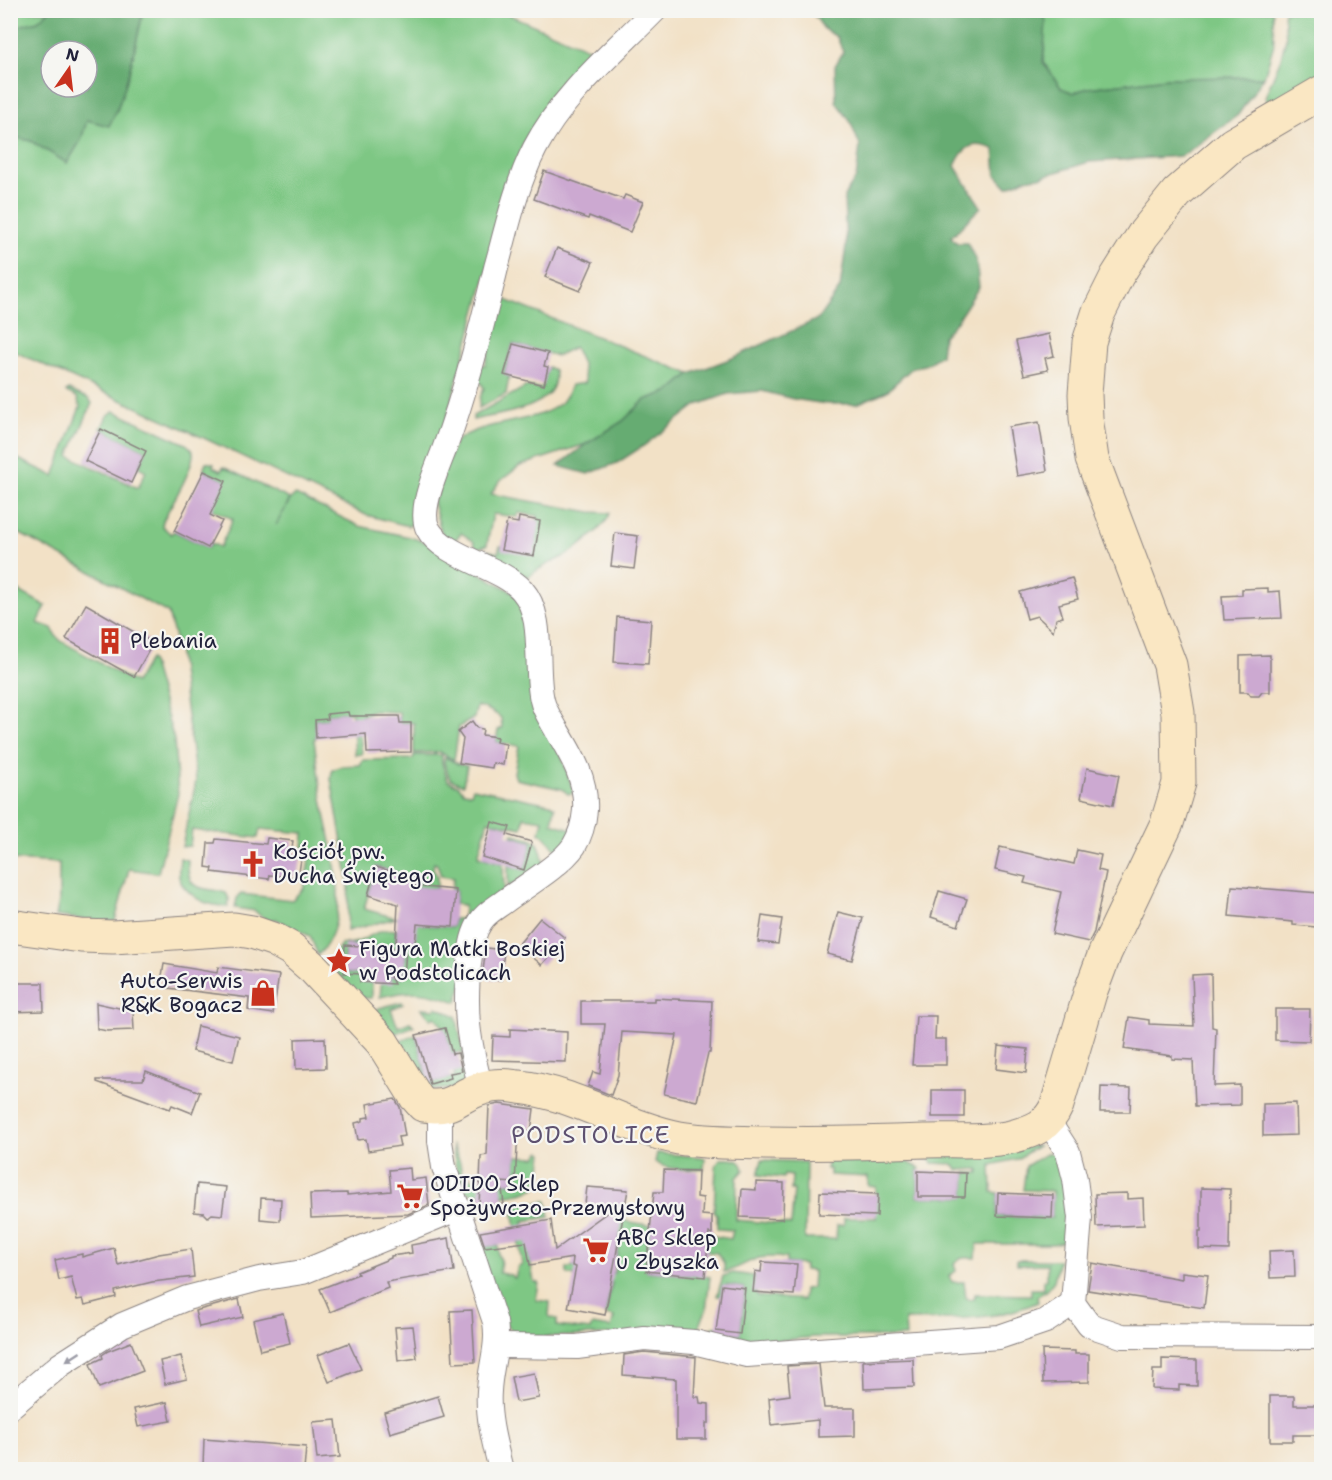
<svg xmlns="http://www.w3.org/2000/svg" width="1332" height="1480" font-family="'Shantell Sans',sans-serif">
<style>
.green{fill:#7ec784;stroke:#507460;stroke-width:1.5}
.forest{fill:#66ac72;stroke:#446756;stroke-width:1.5;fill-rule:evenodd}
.building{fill:#cca9d1}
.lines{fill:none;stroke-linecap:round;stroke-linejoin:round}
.street-casing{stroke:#8a8280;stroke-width:26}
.secondary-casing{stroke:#8a8280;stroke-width:35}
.street{stroke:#fff;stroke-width:24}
.secondary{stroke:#fae7c3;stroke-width:33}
.oneway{fill:#9c9ca7}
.labels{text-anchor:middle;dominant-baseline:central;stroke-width:4.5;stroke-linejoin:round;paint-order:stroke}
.poi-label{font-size:21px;fill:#22223b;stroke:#f6f6f2;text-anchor:start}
.quarter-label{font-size:24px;letter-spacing:1.5px;fill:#5e5170;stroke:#f6f6f2}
</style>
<rect width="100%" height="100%" fill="#f6f6f2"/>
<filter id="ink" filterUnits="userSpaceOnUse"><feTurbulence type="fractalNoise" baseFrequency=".0167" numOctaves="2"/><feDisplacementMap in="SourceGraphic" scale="12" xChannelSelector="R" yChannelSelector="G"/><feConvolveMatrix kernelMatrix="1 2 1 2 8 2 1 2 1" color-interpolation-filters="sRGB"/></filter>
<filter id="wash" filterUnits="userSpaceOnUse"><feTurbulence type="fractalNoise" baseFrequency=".008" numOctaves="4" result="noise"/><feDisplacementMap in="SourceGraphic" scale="24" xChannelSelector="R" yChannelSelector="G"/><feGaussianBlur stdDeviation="1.35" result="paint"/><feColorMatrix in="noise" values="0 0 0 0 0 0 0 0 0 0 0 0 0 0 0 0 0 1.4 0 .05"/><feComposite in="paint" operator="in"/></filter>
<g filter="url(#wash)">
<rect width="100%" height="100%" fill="#f2e1c6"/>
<g class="green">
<polygon points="1055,10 1273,11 1274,44 1264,77 1167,78 1088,88 1073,93 1061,88 1043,62 1045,46 1041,14"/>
<polygon points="10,11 49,11 38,21 11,28"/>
<polygon points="139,11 500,11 602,54 534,137 528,134 522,147 418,521 408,526 366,515 189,431 11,350 10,136 31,141 67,163 81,140 87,120 117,111 130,70 142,17"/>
<polygon points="1284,11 1321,11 1321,80 1276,104 1268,103 1265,97 1281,58 1286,38"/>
<path d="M496,296l194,78 -20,17 -25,9 -22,21 -37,23 -66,22 -21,16 -8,12 100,18 19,1c-3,13 -29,32 -40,40 -14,8 -30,13 -42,24l-48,-24 7,-3 11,3 2,-7 33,5 5,-35 -19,-3 -2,4 -24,-3 -6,31 -10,4 -4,-8 -12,-8 -9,11 -10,-10 -9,-31 22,-61c30,-24 80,-16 107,-40 4,-5 7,-11 9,-17l14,-2 -3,-19 -8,-17 -17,9 -44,-12 -9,30 5,3 -3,17 -27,14 1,-10 4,-10 -3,-5 -6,-2 5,-17 5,1 5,-18 -6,-1z"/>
<path d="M548,367l6,3c9,39 -55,44 -81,50v-4l54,-30 15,3z"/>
<path d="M69,390l20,9 3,4 -23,53 69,32 8,-17 -7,-4 7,-16 -45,-22 6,-13 7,-5 72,33c4,3 8,6 7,11 -2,19 -22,49 -30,66l-1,5 9,8 3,-3 34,17 3,-5 9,4 13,-28 -37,-17 -4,-7 33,-14 -21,-10v-4l2,-5 8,2 -1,3 8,4 2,-4 67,32 -14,26 16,-28 4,-2 63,31 51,11 20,7 91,53 38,151 15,45 -6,1 -6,-5 -46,-10 -2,-6 5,-27 -23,-4 2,-12 4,-2 -1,-10c-8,-7 -15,-10 -24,-12l-3,12 -15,9 -5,33 -14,-8 -26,1v-30h-14l-1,-11 -28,-1 -10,5 -2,8 3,30 -7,1 -3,-43 -24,2v5l-13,1 1,18 -2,1c3,22 5,44 9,65 8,43 32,116 -5,151l-8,-19 -34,-17c-9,3 -15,-2 -21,-8l-20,-3 2,-10 4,-4 51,6 12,-12 6,-33 -7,-8 1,-14 -44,-4 -2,9 -66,-8 -2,16 -8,1 14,-66 -18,-132 -10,-36 -157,-84 -1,-74 44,21 26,-69 -3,-10 -11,-5z"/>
<polygon points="10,586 46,606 38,623 52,628 56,636 61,641 135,683 150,659 152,663 174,740 178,794 158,873 129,869 115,921 88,920 56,916 59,901 59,863 11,860"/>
<path d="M414,755h28v8l6,18 11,5 5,6 7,1 2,-5 9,2 68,14 5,3 -3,16 19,6 7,-10 -18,34 -20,-21 3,-12 -19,-3 -2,11 -34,-7 -10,35 25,8 1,25 -15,16 -32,97c-30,-11 -46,-13 -77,-5l2,-21 22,1 2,-28 -61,-4 -2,28 18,1 -1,8h12v16h-13l-28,-32 3,-12 8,-10c5,0 10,0 15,-2 14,-5 24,-15 39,-12v12l19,2 1,-12 -9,-6 15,-3 2,2 29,2 1,-8h9l1,-14 -9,-1 1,-14h-4l1,-12 -12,-2 -4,-12 -3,-1 -1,5 4,8v12l-25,2 3,-12 -39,-11 -12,42 32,9 -49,13 2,-49 -18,-103 1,-9 10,-4 18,-1 3,-5 50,-1z"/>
<polygon points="445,757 458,764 467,766 463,785 450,779 444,763"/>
<path d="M513,834c29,6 25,7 32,33l-37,20v-22l16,5 8,-28 -20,-6z"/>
<path d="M180,858l8,2c-2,34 14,26 38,33l3,6 -1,8c-18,-2 -29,-4 -42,-18 -3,-3 -6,-8 -7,-12 -1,-6 1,-14 1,-19z"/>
<polygon points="402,1002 403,1004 391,1009 398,1027 410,1022 414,1026 391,1035 374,1012 379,1008"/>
<path d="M436,1007l20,9 14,66 -12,6 -28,2 -30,-49 16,-6 13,49 26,-7 -1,-5 11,-2 -3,-18 -12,2c0,-15 -5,-26 -15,-37l-4,2 -10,-11 14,1z"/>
<path d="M452,1144l8,18 2,13 18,7 35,1 1,-27 20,1 4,-5 3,1 -3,23h-2l-3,12c-17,8 -62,14 -76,-2z"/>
<path d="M1031,1146h7l-21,13 -26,6 1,27 6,1 -1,23 55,2 1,-27 -30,-1 3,-24 21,-13h8l17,27 -6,61 -13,3h-76l-1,14c-9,0 -16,-2 -22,5l2,8 -7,5 3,6h12l2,16 5,1 4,-2v-3l56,1v-6h12v-9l4,-1v-15l-30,1v-5h42l-5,21 -9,11 -1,-1 -7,6 1,5c-42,19 -89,17 -133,18l1,17h-92l-40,4 -21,5 -45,-12 6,-8h3l-1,5 24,3 5,-46 -19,-3 -2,12 -7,-1 6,-20 10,-3 21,3v5h3l-2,12 3,3 45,4 1,-11 8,-1 1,-17 -9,-1v-5l-18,-2v-5c-9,-1 -21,-2 -30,1 -11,4 -20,11 -32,13v-9l-7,-10 -68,-7 -3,25 64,6 -4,33 -8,21 -180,7 -14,-16 -25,-74 19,-3v10l3,5 -2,13 12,2 2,3h2l3,-11 4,-2 -10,-61 35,-3 3,16 -27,4 11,61 5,1 -3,17 14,2 -1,15 8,2v7l33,4 2,-5 19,3 3,-11 -9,-2 7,-32 -42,-8 -3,-2v-5h4l1,-2 42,7 6,-38 -13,-17 124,21 2,-9 -16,-1v-14l-3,-3 2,-46 4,-7c11,0 22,-2 24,11l-7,8 -1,42 55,5 3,-35h-3l1,-14 -8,-1 -1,3 -25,-3 4,-15 44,2 -1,77h31l1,-14h7v-7h32v-31l-8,-1v-9l-38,-2v-6h-4l2,-11 66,-2 26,12 -2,3v26h47l1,-24h13v-4l-21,1 -6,-6 -20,-1 -1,-3 -16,-3z"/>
<path d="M657,1153l45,4 3,1 -1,11c-16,0 -36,2 -49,-7z"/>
</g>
<g class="forest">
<path d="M49,11h90l3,6c-9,37 -15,75 -33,109l-22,-6 -6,20 -14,23 -36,-22 -20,-5v-108l27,-7zM51,51h36v36h-36z"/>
<path d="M811,11h244l-13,3 4,7 -3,41 18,26 12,5 15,-5 79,-10 97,-1 -26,38 -56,41 -93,6 -49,15 -16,2 -17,8 -11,-12 -2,-26c-20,-8 -30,-4 -39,17l26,41 -30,30 6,6h10l9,16 3,28 -23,35 -13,14 -2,19 -14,9 -16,5 -24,22 -30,13h-31l-33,-5 -31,-8 -34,3 -31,11 -52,40 -28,18 -29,11 -30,-8 28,-22 37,-23 22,-21 25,-9 20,-17 45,-17 83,-38 22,-31 6,-42 -2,-50 12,-18 4,-32 -10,-25 -14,-19 -1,-36 8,-14 -6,-15 -13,-8z"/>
</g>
<g id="blocks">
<g class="building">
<polygon points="544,171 623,199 625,195 643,202 630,232 589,216 588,219 534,199"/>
<polygon points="557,248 593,262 580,291 545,277"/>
<polygon points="1049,334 1054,356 1045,358 1048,370 1024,375 1016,341"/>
<polygon points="513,344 548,353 544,366 548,367 544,385 504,375"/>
<polygon points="1039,422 1047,471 1017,476 1009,427"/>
<polygon points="101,429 146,451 131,483 85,461"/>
<polygon points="204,471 226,481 210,515 222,521 208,548 174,531"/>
<polygon points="519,517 540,521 534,556 501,550 507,521 518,523"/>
<polygon points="615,533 638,536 634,569 611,566"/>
<polygon points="1072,578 1078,599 1059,604 1063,617 1056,619 1053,631 1037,616 1027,619 1020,592"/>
<polygon points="1268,588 1268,592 1280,591 1282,618 1224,620 1222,596 1242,595 1242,589"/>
<polygon points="86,604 153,643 134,677 66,639"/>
<polygon points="617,617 651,620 648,664 614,662"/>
<polygon points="1270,655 1270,692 1262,692 1259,696 1251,696 1248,692 1240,692 1240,656"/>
<polygon points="348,712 349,716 399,716 400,723 411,723 411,752 367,753 366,734 316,738 315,720 328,719 327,714"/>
<polygon points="472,721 477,728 483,729 482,735 497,737 496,742 506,744 503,765 493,763 492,768 459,763 463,739 458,732"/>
<polygon points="1087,768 1119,775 1113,805 1081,798"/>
<polygon points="492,822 510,827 507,835 532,842 524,870 482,857"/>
<polygon points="267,838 293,841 292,849 301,859 299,872 292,877 270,875 269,879 212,872 213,868 206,867 208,843 215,843 216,839 266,844"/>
<polygon points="1000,847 1074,864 1077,850 1101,855 1098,870 1106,872 1094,932 1089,942 1052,934 1061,892 1024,883 1026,877 995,870"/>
<polygon points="376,867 416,878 413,886 456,890 453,927 417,924 415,944 396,942 398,904 368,895"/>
<polygon points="1232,886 1319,893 1316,927 1293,925 1293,922 1229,916"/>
<polygon points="939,891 967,899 958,926 931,917"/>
<polygon points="838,912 863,918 852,960 827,954"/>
<polygon points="762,916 782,919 778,944 758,942"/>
<polygon points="540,918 565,938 542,965 518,945"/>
<polygon points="345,945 406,949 404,977 390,976 394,984 360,982 361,974 344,973"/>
<polygon points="486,948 504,950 501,980 482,978"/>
<polygon points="164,964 217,973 218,967 279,975 273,1014 248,1010 249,998 160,987"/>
<polygon points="1211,974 1212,1027 1216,1028 1214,1086 1240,1085 1240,1105 1195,1106 1193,1060 1172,1059 1172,1056 1124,1049 1129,1017 1149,1020 1149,1024 1194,1026 1192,975"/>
<polygon points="10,983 43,983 44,1011 10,1012"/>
<polygon points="654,998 712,1001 710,1053 708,1053 697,1101 664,1094 677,1035 622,1032 618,1075 611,1095 588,1086 593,1072 600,1074 605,1024 581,1024 581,1001 654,1001"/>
<polygon points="96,1003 133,1011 134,1030 107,1031 97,1029"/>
<polygon points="1275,1009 1310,1009 1309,1041 1275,1040"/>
<polygon points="916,1016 936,1016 935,1039 946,1039 946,1065 912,1065"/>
<polygon points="197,1026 239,1036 233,1061 192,1051"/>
<polygon points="445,1028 452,1054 458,1053 462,1071 450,1073 451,1078 430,1084 416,1035"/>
<polygon points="510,1029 567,1032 566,1062 492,1060 493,1036 510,1037"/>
<polygon points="325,1038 326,1068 296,1069 295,1039"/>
<polygon points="998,1046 1028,1049 1026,1073 996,1069"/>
<polygon points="146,1071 200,1092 192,1113 172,1105 170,1109 97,1082 97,1080 143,1080"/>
<polygon points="1101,1087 1131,1088 1130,1112 1100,1112"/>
<rect x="932" y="1090" width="32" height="27"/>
<polygon points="395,1099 400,1107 405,1136 398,1137 400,1146 368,1151 366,1139 358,1140 355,1123 363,1121 363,1118 369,1117 367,1104"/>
<polygon points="1296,1103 1297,1135 1263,1136 1263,1104"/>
<polygon points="499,1104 534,1109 531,1132 518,1130 515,1183 501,1182 504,1204 479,1207 481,1156 487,1155 489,1106"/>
<polygon points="410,1168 411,1180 426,1178 429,1205 408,1214 311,1218 310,1194 347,1193 347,1195 391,1191 389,1170"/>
<polygon points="664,1170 698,1171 697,1197 703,1198 702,1215 712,1216 712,1234 709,1233 705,1277 646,1271 654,1192 663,1192"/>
<polygon points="918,1171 966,1173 965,1197 918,1197"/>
<polygon points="756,1182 784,1183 783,1219 740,1217 742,1189 756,1190"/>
<polygon points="197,1184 226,1187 222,1215 212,1214 208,1217 204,1213 194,1212"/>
<polygon points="587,1187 628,1190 605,1315 568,1308 576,1267 572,1266 573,1258 530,1265 526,1242 485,1247 480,1232 551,1220 555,1250 616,1206 585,1204"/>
<polygon points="1201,1188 1230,1189 1229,1250 1199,1249 1199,1231 1201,1231"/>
<polygon points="820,1192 878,1194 877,1216 819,1214"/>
<polygon points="998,1193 1053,1195 1052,1218 997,1216"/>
<polygon points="1127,1193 1127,1199 1143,1198 1144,1225 1096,1227 1095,1194"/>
<polygon points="261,1198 281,1199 280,1221 260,1219"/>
<polygon points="449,1238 454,1271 386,1282 388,1288 330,1312 320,1289 358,1274 357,1272 391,1258 391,1256 412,1253 411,1245"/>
<polygon points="114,1248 118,1265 159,1254 191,1249 194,1277 152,1282 115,1291 116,1297 85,1305 83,1299 77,1300 71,1277 59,1280 55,1260 82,1254 82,1257"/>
<polygon points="1294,1250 1295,1277 1270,1278 1269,1251"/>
<polygon points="762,1262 797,1264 794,1295 753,1292 755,1271 761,1272"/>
<polygon points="1092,1263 1182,1279 1182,1272 1208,1275 1204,1308 1088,1290"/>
<polygon points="722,1285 745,1288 740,1334 716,1331"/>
<polygon points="239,1299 243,1317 199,1327 195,1311"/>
<polygon points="472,1310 475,1362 453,1363 450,1311"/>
<polygon points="283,1313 290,1343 260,1350 253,1320"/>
<polygon points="413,1326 417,1358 398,1361 395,1327"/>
<polygon points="131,1342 143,1371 99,1388 90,1364 103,1358 102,1355 108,1351"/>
<polygon points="349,1343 361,1369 329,1382 318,1355"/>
<polygon points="1042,1350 1075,1351 1075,1354 1089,1354 1089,1382 1043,1383"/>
<polygon points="644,1352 696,1357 694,1397 699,1397 700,1403 709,1404 709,1423 706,1423 706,1439 676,1439 676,1379 623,1375 624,1355"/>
<polygon points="181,1356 187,1379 165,1384 160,1361"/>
<polygon points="913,1359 914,1387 864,1389 863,1361"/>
<polygon points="1162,1359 1197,1360 1197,1386 1179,1385 1179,1390 1152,1389 1153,1370 1162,1370"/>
<polygon points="819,1364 824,1408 855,1408 855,1436 818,1437 818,1420 771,1425 769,1398 790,1395 787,1366"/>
<polygon points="534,1373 539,1398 516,1402 511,1377"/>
<polygon points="438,1396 444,1417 390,1433 384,1412"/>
<polygon points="1270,1396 1294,1396 1294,1405 1322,1405 1322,1435 1293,1435 1293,1441 1270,1441"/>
<polygon points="167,1402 171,1421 138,1427 134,1409"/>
<polygon points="336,1420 340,1457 317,1459 313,1422"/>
<polygon points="204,1439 306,1447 304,1470 230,1470 203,1467"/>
</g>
</g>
</g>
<g filter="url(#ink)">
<use href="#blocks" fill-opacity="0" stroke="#8a8280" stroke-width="1.5"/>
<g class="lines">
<defs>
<g id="street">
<path d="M481,1088c-13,-48 -17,-75 -12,-125 2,-14 3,-29 12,-42 6,-9 15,-13 24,-20 19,-14 56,-36 69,-55 6,-10 10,-24 11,-36 2,-31 -14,-56 -29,-81 -5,-9 -12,-19 -14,-29 -8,-33 4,-83 -20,-110 -22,-24 -79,-33 -94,-61 -10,-19 9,-60 16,-79 22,-59 37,-121 52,-182 11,-40 20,-83 39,-120 28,-54 78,-95 120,-138"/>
<path d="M440,1106v35l4,26 51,155c4,24 -5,45 -6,69 -2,26 6,54 12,79"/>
<polyline points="1048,1121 1068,1152 1075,1179 1080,1218 1073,1303 1089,1325 1122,1336 1322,1337"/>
<polyline points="497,1346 577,1347 644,1338 694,1342 747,1355 999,1337 1046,1321 1073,1303"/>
<polyline points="10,1407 60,1365 122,1325 187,1298 259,1279 303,1272 459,1208"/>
</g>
<path id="secondary" d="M10,926l71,10 32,1 121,-8 18,3 23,8 16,9 23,20 68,73 34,55 7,8c33,5 34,-10 60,-17 12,-4 24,-3 36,-1 56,6 105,40 160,51 28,5 58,4 86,5 54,1 107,0 160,-2 28,-1 59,2 86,-4 23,-6 37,-11 46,-32l33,-112 15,-40 62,-130 12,-40 -1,-70 -8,-48 -78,-206 -6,-41 -1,-24 4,-52 9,-28 19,-38 26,-41 34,-42 56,-49 89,-52"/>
</defs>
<use href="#street" class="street-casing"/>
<use href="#secondary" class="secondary-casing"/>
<use href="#street" class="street"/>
<use href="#secondary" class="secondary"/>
</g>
<defs><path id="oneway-solid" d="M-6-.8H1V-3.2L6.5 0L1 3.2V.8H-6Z" transform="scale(1.5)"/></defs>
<use class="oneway" href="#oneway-solid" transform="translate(73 1357) rotate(147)"/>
</g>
<defs>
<symbol id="building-bare" viewBox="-9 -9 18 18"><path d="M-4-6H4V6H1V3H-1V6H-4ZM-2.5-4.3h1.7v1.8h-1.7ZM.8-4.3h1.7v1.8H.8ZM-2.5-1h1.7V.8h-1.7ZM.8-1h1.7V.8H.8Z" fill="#c8321e" stroke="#f6f6f2" stroke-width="2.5" paint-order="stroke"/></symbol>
<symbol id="church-bare" viewBox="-9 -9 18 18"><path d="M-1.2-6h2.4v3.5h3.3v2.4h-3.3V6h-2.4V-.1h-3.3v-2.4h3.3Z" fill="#c8321e" stroke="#f6f6f2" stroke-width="2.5" paint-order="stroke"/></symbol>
<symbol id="sight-bare" viewBox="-9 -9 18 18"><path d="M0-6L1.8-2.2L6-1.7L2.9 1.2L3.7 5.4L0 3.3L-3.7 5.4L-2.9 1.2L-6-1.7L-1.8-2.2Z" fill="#c8321e" stroke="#f6f6f2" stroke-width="2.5" paint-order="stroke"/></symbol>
<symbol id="shop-bare" viewBox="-9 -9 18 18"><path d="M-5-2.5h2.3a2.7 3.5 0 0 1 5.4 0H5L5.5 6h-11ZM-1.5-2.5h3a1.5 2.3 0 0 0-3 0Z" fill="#c8321e" stroke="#f6f6f2" stroke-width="2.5" paint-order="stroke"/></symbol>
<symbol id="supermarket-bare" viewBox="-9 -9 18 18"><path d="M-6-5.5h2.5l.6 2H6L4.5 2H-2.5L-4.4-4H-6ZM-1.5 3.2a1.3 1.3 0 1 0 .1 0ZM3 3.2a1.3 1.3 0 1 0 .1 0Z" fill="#c8321e" stroke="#f6f6f2" stroke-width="2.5" paint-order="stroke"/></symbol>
</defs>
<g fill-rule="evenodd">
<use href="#building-bare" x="91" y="622" width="38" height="38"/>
<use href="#church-bare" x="234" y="845" width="38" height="38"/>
<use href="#sight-bare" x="320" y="942" width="38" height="38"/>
<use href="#shop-bare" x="244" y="974" width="38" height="38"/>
<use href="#supermarket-bare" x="391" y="1177" width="38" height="38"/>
<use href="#supermarket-bare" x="577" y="1231" width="38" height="38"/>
</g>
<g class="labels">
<g class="poi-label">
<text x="130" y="641">Plebania</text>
<text x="273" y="852">Kościół pw.<tspan x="273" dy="24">Ducha Świętego</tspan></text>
<text x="359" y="949">Figura Matki Boskiej<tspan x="359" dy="24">w Podstolicach</tspan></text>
<text x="243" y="981" text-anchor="end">Auto-Serwis<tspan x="243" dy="24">R&amp;K Bogacz</tspan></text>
<text x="430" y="1184">ODIDO Sklep<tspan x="430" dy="24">Spożywczo-Przemysłowy</tspan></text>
<text x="616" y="1238">ABC Sklep<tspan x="616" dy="24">u Zbyszka</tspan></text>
</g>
<g class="quarter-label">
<text x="591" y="1135">PODSTOLICE</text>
</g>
</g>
<rect width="1332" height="1480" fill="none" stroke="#f6f6f2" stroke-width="36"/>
<g transform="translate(69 69) rotate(14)"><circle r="28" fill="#f6f6f2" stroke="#a1a1a9" stroke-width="1.5"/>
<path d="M0-4.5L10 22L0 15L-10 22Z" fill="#c8321e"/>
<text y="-9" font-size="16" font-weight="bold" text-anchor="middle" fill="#22223b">N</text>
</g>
</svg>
